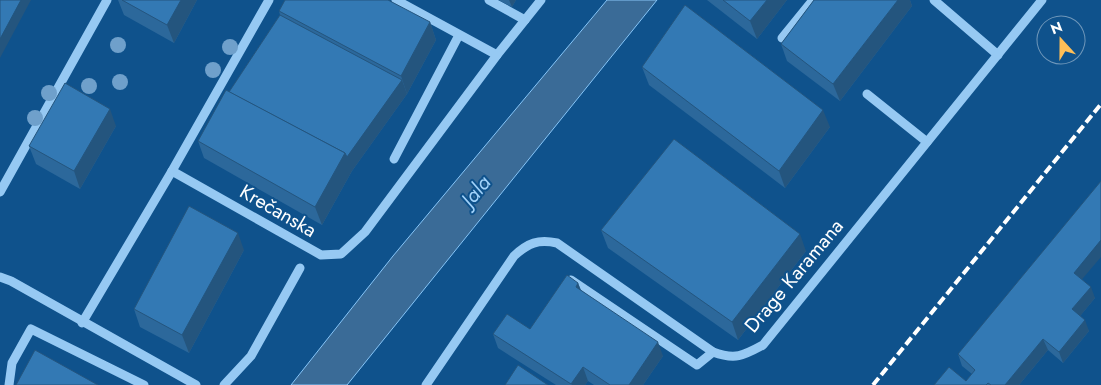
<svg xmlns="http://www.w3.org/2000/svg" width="1101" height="385" font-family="Jost,sans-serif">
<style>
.water{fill:#3a6b97;stroke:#87c5f7}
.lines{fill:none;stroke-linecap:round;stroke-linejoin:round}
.minor{stroke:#96c9f3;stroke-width:9}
.rail{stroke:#fff;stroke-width:4;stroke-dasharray:9 4;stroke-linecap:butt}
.tree{fill:#6fa0cb}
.wall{fill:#2c689b}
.shaded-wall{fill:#24557e}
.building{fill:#3379b4;stroke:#24557e}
.labels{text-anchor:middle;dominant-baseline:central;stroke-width:4;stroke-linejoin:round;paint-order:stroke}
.street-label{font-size:20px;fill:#fff;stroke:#0f528c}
.water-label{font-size:21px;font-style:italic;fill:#a1d2fa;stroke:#0f528c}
</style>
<rect width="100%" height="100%" fill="#0f528c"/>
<polygon class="water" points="607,0 657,0 347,385 291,385 393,256"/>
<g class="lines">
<g class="minor">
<polyline points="396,0 497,55"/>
<polyline points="489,0 525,20"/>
<polyline points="934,0 998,55"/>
<polyline points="782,38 813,0"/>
<polyline points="867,94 927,142"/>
<polyline points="394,159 459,35"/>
<polyline points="172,171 321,255 341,254 365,232 497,55 541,0"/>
<polyline points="0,192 107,0"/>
<polyline points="0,277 11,281 196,385"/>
<polyline points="571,280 697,365 713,352"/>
<polyline points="82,323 172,171 269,0"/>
<polyline points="9,385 12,363 31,329 144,385"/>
<polyline points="224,385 251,356 300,268"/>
<path d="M426,385l88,-129c14,-13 24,-17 43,-13l156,109c22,8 30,4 50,-7l279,-345"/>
</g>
<polyline class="rail" points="873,385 1101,104"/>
</g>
<g class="tree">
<circle cx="118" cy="45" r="8"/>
<circle cx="230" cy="47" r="8"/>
<circle cx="213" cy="70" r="8"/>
<circle cx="120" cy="82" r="8"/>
<circle cx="89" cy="86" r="8"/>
<circle cx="49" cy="93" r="8"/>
<circle cx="35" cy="118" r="8"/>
</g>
<g class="wall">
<polygon points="118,0 197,0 174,43 124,15"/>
<polygon points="498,0 516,0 512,7"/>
<polygon points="707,0 787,0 757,39"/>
<polygon points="814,0 910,0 912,6 840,101 787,61 781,44"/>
<polygon points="279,11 430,22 436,40 407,94 352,171 322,225 204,158 198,141 229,92 280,15"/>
<polygon points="642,67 830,127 785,188 649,85"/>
<polygon points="116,126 80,189 36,164 29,146"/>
<polygon points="601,230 806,251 738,340 608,248"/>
<polygon points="244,250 189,353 140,327 134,309"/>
<polygon points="1082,280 1095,298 1080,316 1089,331 1063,363 1048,350 1019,385 934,385 966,381 972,374 962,366 958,354"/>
<polygon points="578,283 581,290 663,356 643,385 594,385 588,381 585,385 556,385 498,348 493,334 530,329"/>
</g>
<g class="shaded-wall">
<polygon points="21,0 31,0 0,58 0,39"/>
<polygon points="181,0 197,0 174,43 167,25"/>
<polygon points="509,0 516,0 512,7"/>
<polygon points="767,0 787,0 757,39 750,21"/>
<polygon points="898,0 910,0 912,6 840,101 833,84"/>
<polygon points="430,22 436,40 407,94 401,76"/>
<polygon points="402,80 407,94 352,171 322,225 315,207 345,153"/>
<polygon points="110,109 116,126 80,189 74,171"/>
<polygon points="823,110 830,127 785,188 779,171"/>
<polygon points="238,233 244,250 189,353 182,335"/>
<polygon points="800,234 806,251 738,340 732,322"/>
<polygon points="1101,240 1101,257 1078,284 1074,273"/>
<polygon points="578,283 583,297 576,287"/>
<polygon points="1091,287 1095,298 1076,321 1072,309"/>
<polygon points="1085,320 1089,331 1063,363 1059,352"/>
<polygon points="1043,339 1048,350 1019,385 1005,385"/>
<polygon points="658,342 663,356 643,385 629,385"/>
<polygon points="583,367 588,381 585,385 572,385 571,384"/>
</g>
<g class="building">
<polygon points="0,0 21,0 0,39"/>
<polygon points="122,0 181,0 167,25"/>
<polygon points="285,0 388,0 430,22 401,76 279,11"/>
<polygon points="723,0 767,0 750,21"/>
<polygon points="814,0 898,0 833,84 781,44"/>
<polygon points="685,5 823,110 779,171 642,67"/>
<polygon points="280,15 402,80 347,157 345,153 229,92"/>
<polygon points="65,83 110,109 74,171 29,146"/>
<polygon points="226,90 345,153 315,207 198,141"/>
<polygon points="674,139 800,234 732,322 601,230"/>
<polygon points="1101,181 1101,240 1074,273 1091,287 1072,309 1085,320 1059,352 1043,339 1005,385 991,385 988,383 986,385 934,385 949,367 966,381 975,370 958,354"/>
<polygon points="189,206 238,233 182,335 134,309"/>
<polygon points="567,275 578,283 576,287 658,342 629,385 610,385 583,367 571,384 493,334 507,314 530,329"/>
<polygon points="35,350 98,385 16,385"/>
<polygon points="518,365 548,385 505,385"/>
</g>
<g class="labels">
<g class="street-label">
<text transform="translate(278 211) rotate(30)">Krečanska</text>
<text transform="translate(794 276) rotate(-50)">Drage Karamana</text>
</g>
<g class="water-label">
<text transform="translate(476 191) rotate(-51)">Jala</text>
</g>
</g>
<g transform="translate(1061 40) rotate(339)"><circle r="24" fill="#0f528c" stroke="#6f97ba"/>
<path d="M0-4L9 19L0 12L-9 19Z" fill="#ffbf57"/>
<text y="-8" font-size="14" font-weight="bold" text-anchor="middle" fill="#ffffff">N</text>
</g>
</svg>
